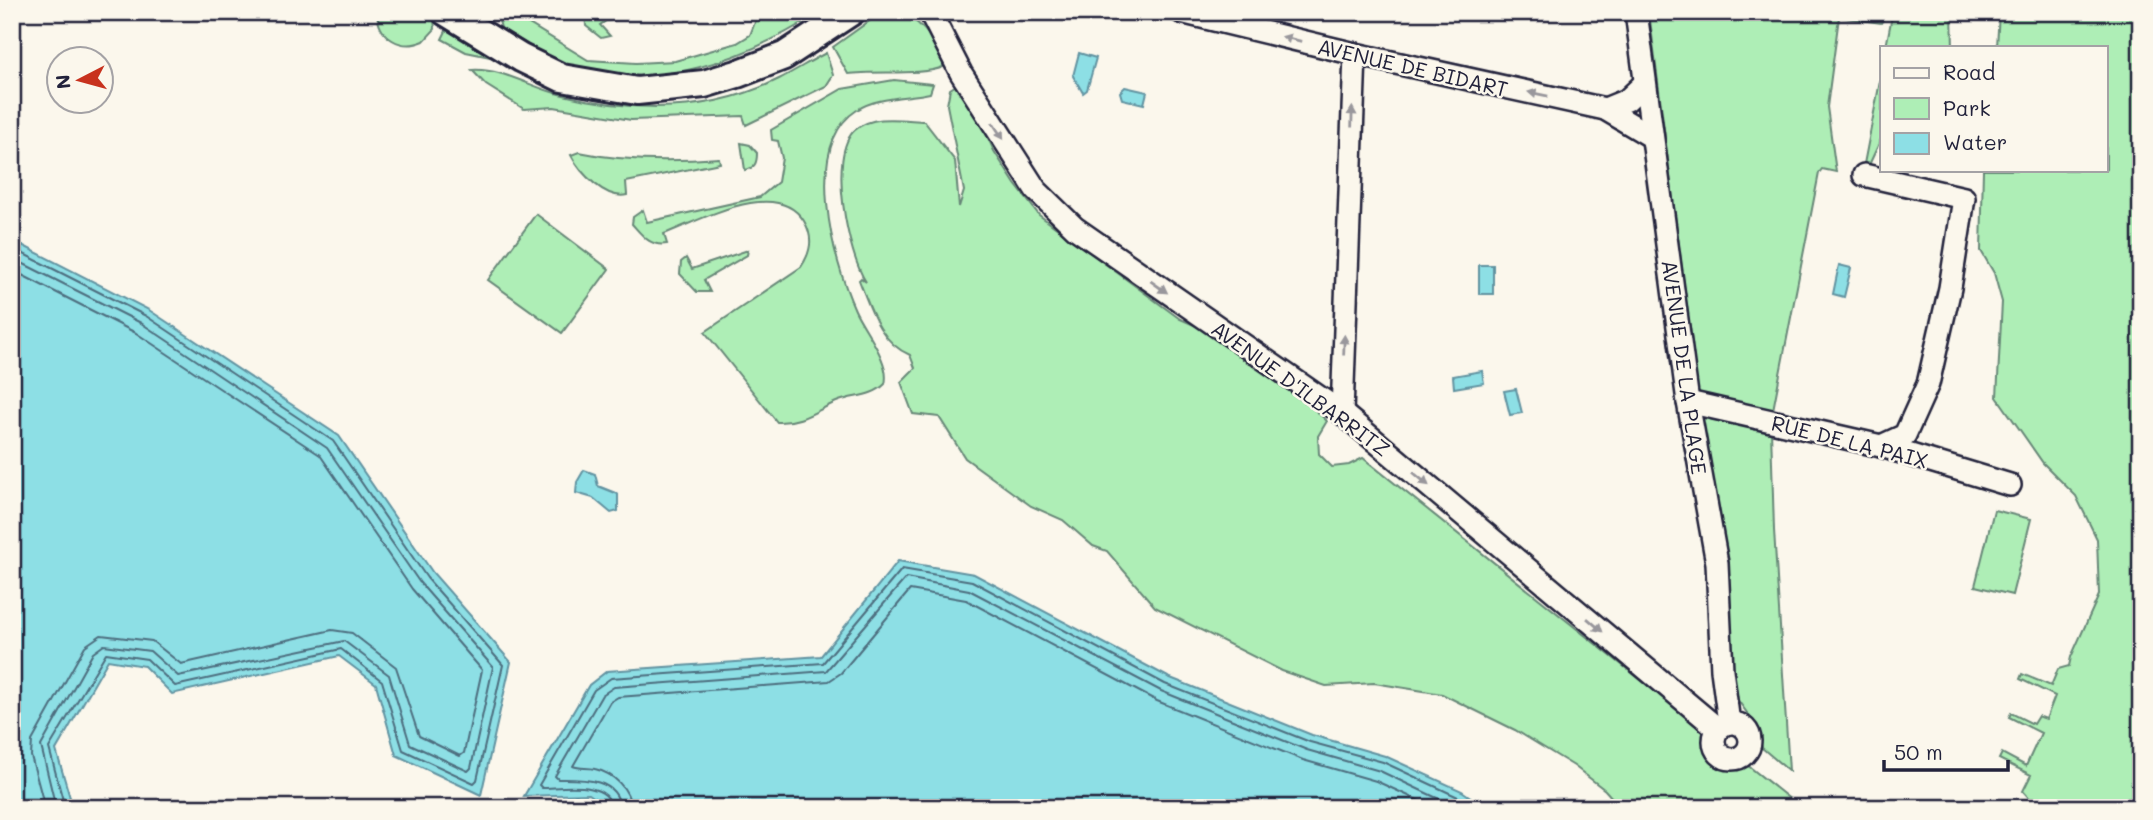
<svg xmlns="http://www.w3.org/2000/svg" width="2153" height="820" font-family="Mali,sans-serif">
<style>
.green{fill:#aeeeb6;stroke:#688878;stroke-width:2}
.water{fill:#8ddfe5;stroke:#6293a1;stroke-width:2}
.lines{fill:none;stroke-linecap:round;stroke-linejoin:round}
.shore{stroke:#4d6e7f;stroke-width:2}
.minor-casing{stroke:#22223b;stroke-width:26}
.major-casing{stroke:#22223b;stroke-width:32}
.minor{stroke:#fbf7ec;stroke-width:21}
.major{stroke:#fbf7ec;stroke-width:26}
.oneway{fill:#99979c}
.labels{text-anchor:middle;dominant-baseline:central;stroke-width:5;stroke-linejoin:round;paint-order:stroke}
.street-label{font-size:21px;fill:#22223b;stroke:#fbf7ec}
</style>
<rect width="100%" height="100%" fill="#fbf7ec"/>
<filter id="ink" filterUnits="userSpaceOnUse"><feTurbulence type="fractalNoise" baseFrequency=".0143" numOctaves="2"/><feDisplacementMap in="SourceGraphic" scale="14" xChannelSelector="R" yChannelSelector="G"/><feConvolveMatrix kernelMatrix="1 2 1 2 8 2 1 2 1" color-interpolation-filters="sRGB"/></filter>
<g filter="url(#ink)">
<g class="green">
<path d="M377,12h45l12,8 1,9 -11,12c-23,10 -46,-3 -47,-29z"/>
<polygon points="585,12 606,12 610,16 661,12 606,21 600,25 610,36 601,38 586,26"/>
<path d="M759,12h61c-69,45 -171,85 -254,53 -23,-9 -44,-24 -65,-37l-3,-11 7,-3 19,7 64,39 48,3 39,-2 62,-18 13,-8z"/>
<path d="M887,12c5,0 12,-1 17,2 15,7 43,36 39,53 -20,9 -69,3 -95,7l-15,-27 42,-30z"/>
<polygon points="1649,12 1952,12 1953,47 1886,47 1892,16 1886,14 1881,23 1839,17 1827,107 1836,172 1822,169 1819,173 1773,410 1698,394"/>
<polygon points="1999,12 2141,12 2141,808 2038,808 2023,791 2031,775 1999,759 2002,753 2026,766 2041,733 2009,717 2011,713 2033,724 2038,716 2046,719 2055,696 2020,679 2022,674 2051,686 2058,669 2069,666 2071,657 2099,595 2097,539 2076,496 2043,463 1997,397 2002,302 1994,273 1981,251 1983,170 2106,170 2106,47 1997,47"/>
<polygon points="448,27 500,59 466,52 442,39"/>
<path d="M826,53l7,22 -7,11 -80,39 -3,-9 -112,4 -77,-13 -30,2 -38,-24 -14,-15c29,-2 59,17 87,24 75,19 150,20 220,-15 16,-8 31,-18 47,-26z"/>
<polygon points="1882,71 1882,137 1869,165 1864,164"/>
<path d="M894,80l39,4 -3,9c-22,5 -54,4 -73,17 -55,35 -24,151 -2,200 9,20 36,52 30,74 -13,13 -30,11 -46,17 -23,9 -36,22 -62,21l-72,-90 96,-65c10,-15 13,-29 3,-46 -27,-44 -103,-1 -140,13l3,10c-17,3 -24,-8 -35,-20l1,-7 10,-7 4,12 113,-25 18,-15 4,-24 -4,-17 -6,-1 -1,-10 71,-41z"/>
<path d="M958,84l12,14 24,53 21,33 24,31 141,104 69,30 78,72 -9,15 1,18 13,13 17,-2 14,-7 438,350h-180l-16,-18 -31,-24 -59,-36 -73,-36 -68,-11 -48,3 -44,-15 -127,-64 -48,-56 -14,-5 -30,-26 -32,-14 -66,-48 -26,-41 -26,-3 -12,-32 14,-14 -5,-13c-30,-12 -40,-47 -51,-75l2,-2 5,4c-18,-27 -39,-128 -11,-152 18,-16 47,-10 69,-9l31,40 4,46 5,-16 -17,-86 3,-16z"/>
<path d="M741,143l9,2 7,8c0,10 -2,15 -12,17z"/>
<path d="M579,152c47,10 93,10 140,6l1,5 -94,19 1,13c-21,5 -47,-22 -56,-40z"/>
<polygon points="536,214 609,269 562,333 488,280"/>
<polygon points="748,250 747,255 704,280 710,292 697,292 680,274 681,262 686,258 692,269"/>
<polygon points="1701,415 1771,429 1774,530 1789,771 1762,748 1755,724 1737,699"/>
<polygon points="1994,510 2031,519 2012,595 1975,586"/>
</g>
<g class="water">
<polygon points="1079,53 1096,58 1087,90 1083,93 1073,76"/>
<polygon points="1125,87 1147,92 1144,104 1122,99 1120,92"/>
<polygon points="12,240 149,310 339,436 433,573 511,662 481,795 396,755 376,684 339,656 172,694 144,666 108,660 56,750 73,808 12,808"/>
<rect x="1479" y="265" width="14" height="29"/>
<polygon points="1839,265 1851,268 1844,297 1833,294"/>
<polygon points="1482,371 1484,383 1454,388 1453,376"/>
<polygon points="1516,389 1522,413 1510,415 1504,391"/>
<polygon points="584,470 595,474 598,486 618,494 618,511 611,513 593,498 576,493 577,482"/>
<polygon points="898,561 974,574 1168,677 1312,735 1385,756 1462,791 1486,808 609,808 589,794 524,796 589,685 607,671 821,656"/>
</g>
<g class="lines">
<g class="shore">
<polyline points="12,248 146,316 333,441 427,578 503,665 477,780 474,783 403,750 382,681 341,649 175,686 147,659 106,653 49,748 65,808"/>
<polyline points="12,258 141,323 327,448 420,583 493,667 471,768 468,771 410,744 389,675 344,641 178,676 150,651 104,645 93,653 41,746 56,808"/>
<polyline points="12,270 136,333 320,455 412,589 482,670 464,753 460,756 419,736 396,667 352,633 332,630 181,664 152,641 101,635 85,646 32,741 31,756 45,808"/>
<path d="M612,808c-4,-29 -50,-20 -70,-20l-3,-3 55,-95 17,-12 212,-15 79,-94 70,12 193,103 145,58 73,20 75,35 15,11"/>
<path d="M620,808c-2,-31 -40,-29 -62,-29l-3,-3 47,-81 12,-8 212,-16 80,-93 63,12 192,101 146,59 73,21 78,37"/>
<path d="M631,808c-1,-19 -18,-35 -36,-39 -8,-2 -15,0 -22,-3l37,-64 8,-5 211,-16 12,-8 69,-83 56,10 191,101 146,59 73,21 59,27"/>
</g>
<defs>
<g id="minor">
<polyline points="930,12 961,73 1036,190 1075,228 1342,413 1718,729"/>
<polyline points="1181,12 1355,54 1605,109 1652,137"/>
<polyline points="1636,12 1688,402 1717,563 1722,670 1729,723"/>
<polyline points="1605,109 1627,100 1645,83"/>
<polyline points="1864,175 1964,198 1950,288 1928,384 1905,435 1881,446"/>
<polyline points="1688,402 1881,446 2010,485"/>
<polyline points="1342,413 1355,54"/>
<circle cx="1732" cy="741" r="18"/>
</g>
<polyline id="major" points="446,12 521,58 562,78 637,91 704,84 737,74 784,56 851,12"/>
</defs>
<use href="#minor" class="minor-casing"/>
<use href="#major" class="major-casing"/>
<use href="#minor" class="minor"/>
<use href="#major" class="major"/>
</g>
<defs><path id="oneway-solid" d="M-6-.8H1V-3.2L6.5 0L1 3.2V.8H-6Z" transform="scale(1.75)"/></defs>
<g class="oneway">
<use href="#oneway-solid" transform="translate(1292 39) rotate(-166)"/>
<use href="#oneway-solid" transform="translate(1538 94) rotate(-168)"/>
<use href="#oneway-solid" transform="translate(1352 117) rotate(-88)"/>
<use href="#oneway-solid" transform="translate(998 131) rotate(57)"/>
<use href="#oneway-solid" transform="translate(1159 287) rotate(35)"/>
<use href="#oneway-solid" transform="translate(1344 345) rotate(-88)"/>
<use href="#oneway-solid" transform="translate(1421 479) rotate(40)"/>
<use href="#oneway-solid" transform="translate(1595 625) rotate(41)"/>
</g>
</g>
<g class="labels">
<g class="street-label">
<text transform="translate(1413 67) rotate(13)">AVENUE DE BIDART</text>
<text transform="translate(1685 367) rotate(82)">AVENUE DE LA PLAGE</text>
<text transform="translate(1301 388) rotate(36)">AVENUE D'ILBARRITZ</text>
<text transform="translate(1850 441) rotate(14)">RUE DE LA PAIX</text>
</g>
</g>
<rect width="2153" height="820" fill="none" stroke="#fbf7ec" stroke-width="42"/>
<rect x="21" y="21" width="2111" height="778" fill="none" stroke="#22223b" stroke-width="2.5" filter="url(#ink)"/>
<rect x="1880" y="46" width="228" height="126" fill="#fbf7ec" stroke="#a4a2a5" stroke-width="2"/>
<rect x="1894" y="68" width="35" height="10" fill="#fbf7ec" stroke="#a4a2a5" stroke-width="2"/>
<text x="1943" y="80" font-size="21" fill="#22223b">Road</text>
<rect x="1894" y="98" width="35" height="21" fill="#aeeeb6" stroke="#a4a2a5" stroke-width="2"/>
<text x="1943" y="116" font-size="21" fill="#22223b">Park</text>
<rect x="1894" y="133" width="35" height="21" fill="#8ddfe5" stroke="#a4a2a5" stroke-width="2"/>
<text x="1943" y="150" font-size="21" fill="#22223b">Water</text>
<g transform="translate(80 80) rotate(264)"><circle r="33" fill="#fbf7ec" stroke="#a4a2a5" stroke-width="2"/>
<path d="M0-5L12 26L0 18L-12 26Z" fill="#c8321e"/>
<text y="-10" font-size="19" font-weight="bold" text-anchor="middle" fill="#22223b">N</text>
</g>
<path d="M1884 760v10h124v-10" fill="none" stroke="#22223b" stroke-width="3.5"/>
<text x="1894" y="760" font-size="21" fill="#22223b" stroke="#fbf7ec" stroke-width="5" paint-order="stroke">50 m</text>
</svg>
